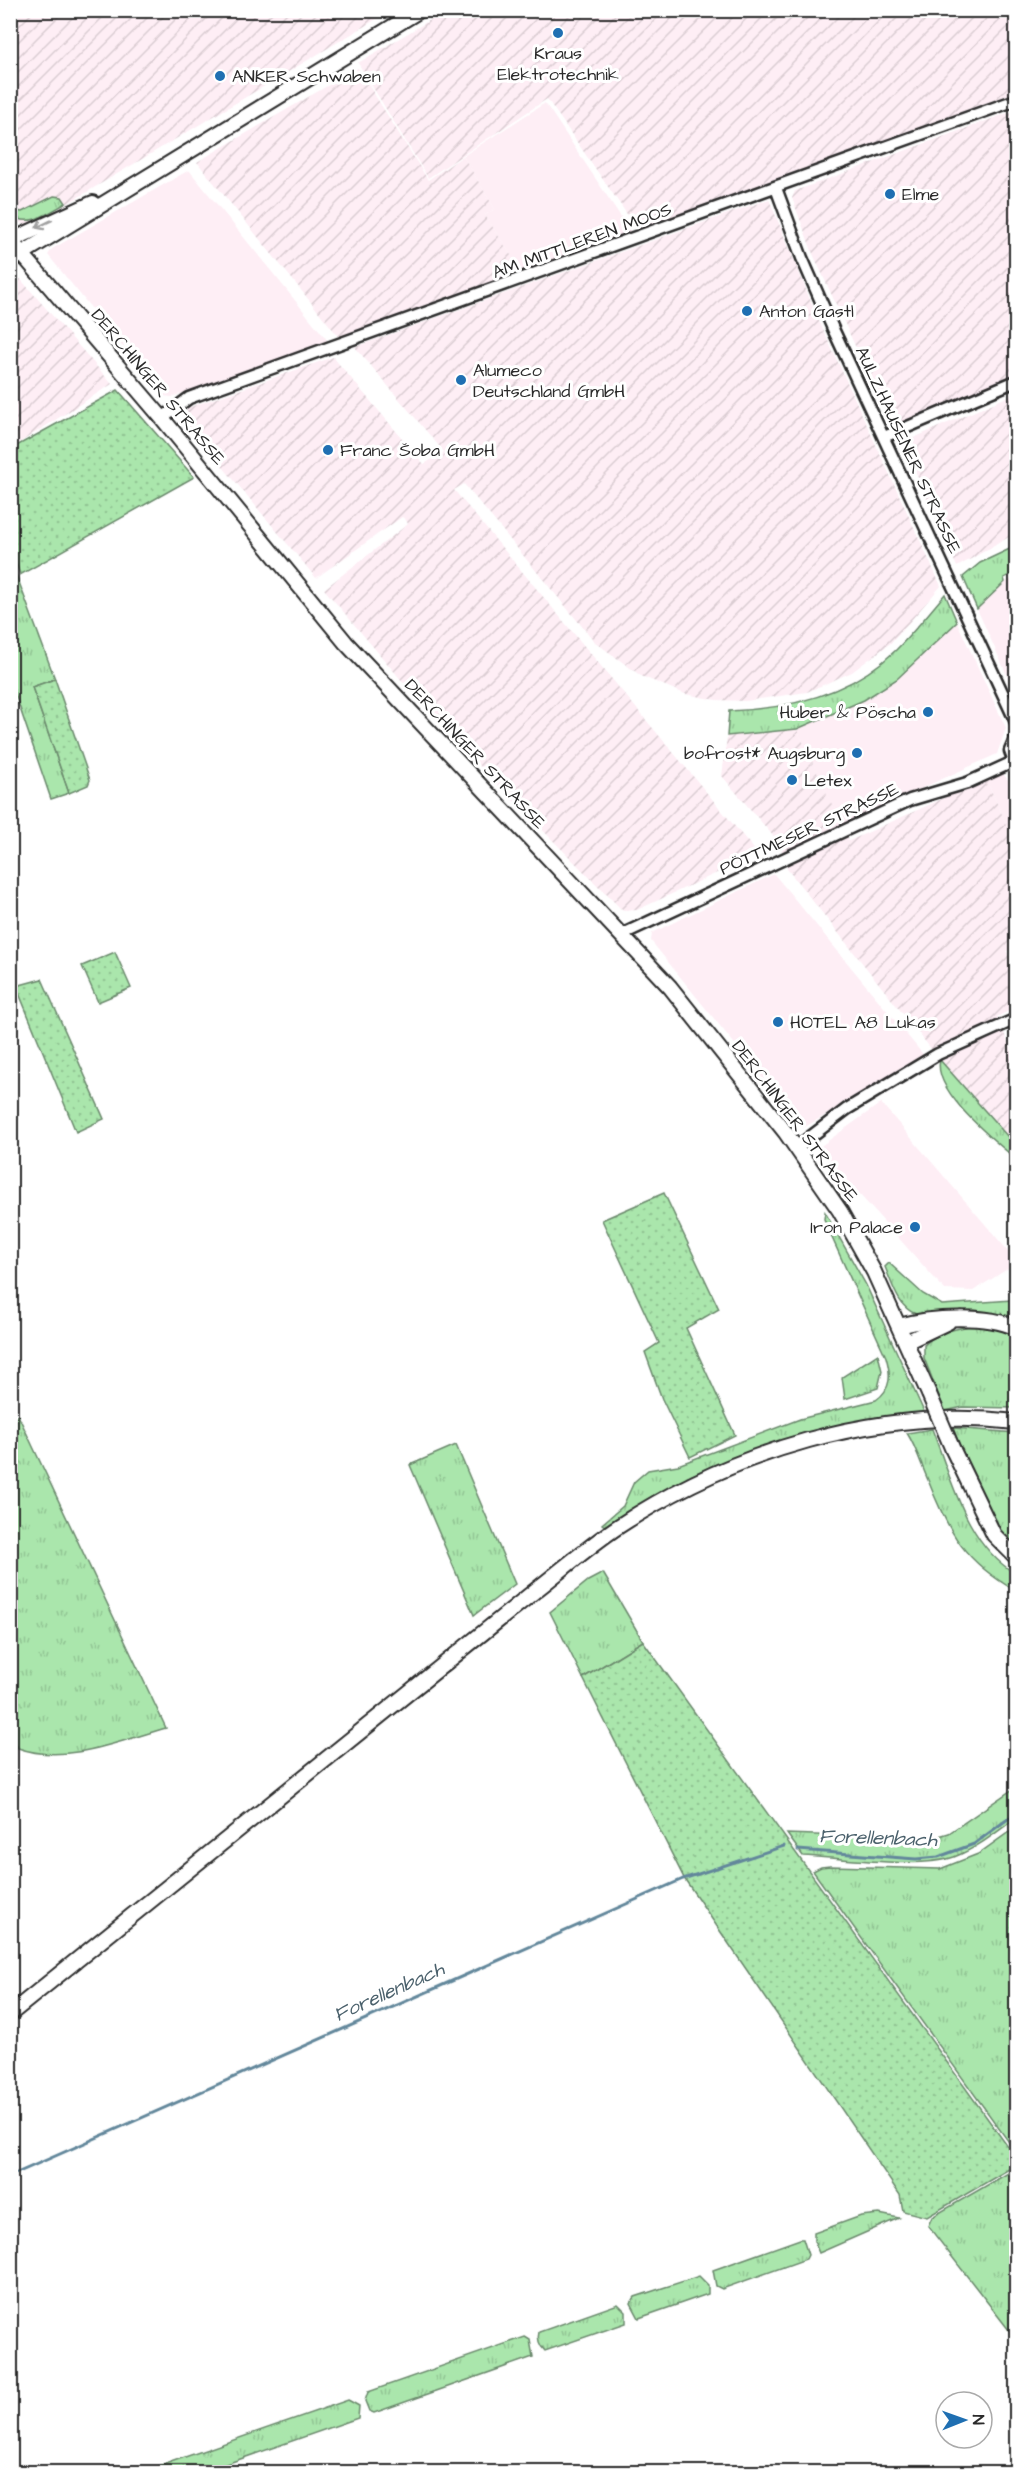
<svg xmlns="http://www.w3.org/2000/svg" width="1027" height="2483" font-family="'Architects Daughter',sans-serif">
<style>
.built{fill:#feeef5}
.industrial{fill:url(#industrial-furrows)}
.grass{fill:url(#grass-tufts);stroke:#6a886c;stroke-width:1.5}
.garden{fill:url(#garden-dots);stroke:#6a886c;stroke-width:1.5}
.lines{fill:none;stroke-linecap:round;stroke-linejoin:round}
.stream{stroke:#62879b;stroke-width:3}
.minor-casing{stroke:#2b2b2b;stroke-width:15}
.major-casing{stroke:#2b2b2b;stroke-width:18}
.minor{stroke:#fff;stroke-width:10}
.major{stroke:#fff;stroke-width:14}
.major-bridge-casing{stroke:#2b2b2b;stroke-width:18;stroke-linecap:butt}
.major-bridge{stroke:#fff;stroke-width:14}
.oneway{stroke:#a0a0a0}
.poi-dot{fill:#1f6fb2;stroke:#fff;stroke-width:2}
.labels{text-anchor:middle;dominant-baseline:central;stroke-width:6;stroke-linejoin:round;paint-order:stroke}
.poi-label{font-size:18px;fill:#2b2b2b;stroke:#fff;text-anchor:start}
.street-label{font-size:18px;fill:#2b2b2b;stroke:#fff}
.water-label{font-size:20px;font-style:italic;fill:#4b616c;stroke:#fff}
</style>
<defs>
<pattern id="industrial-furrows" width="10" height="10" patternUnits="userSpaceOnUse" patternTransform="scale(1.5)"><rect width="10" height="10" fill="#feeef5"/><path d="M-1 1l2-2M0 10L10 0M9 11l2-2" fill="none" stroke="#daccd2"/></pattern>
<pattern id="grass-tufts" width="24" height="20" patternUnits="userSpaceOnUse" patternTransform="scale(1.5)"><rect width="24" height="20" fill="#aae6ac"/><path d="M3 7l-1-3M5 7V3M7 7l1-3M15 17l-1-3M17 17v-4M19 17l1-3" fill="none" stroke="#92c594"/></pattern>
<pattern id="garden-dots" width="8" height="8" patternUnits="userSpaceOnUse" patternTransform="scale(1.5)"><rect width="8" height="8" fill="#aae6ac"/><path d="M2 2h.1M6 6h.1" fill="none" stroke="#92c594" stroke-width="1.8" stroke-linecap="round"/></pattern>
</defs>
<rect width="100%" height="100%" fill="#fff"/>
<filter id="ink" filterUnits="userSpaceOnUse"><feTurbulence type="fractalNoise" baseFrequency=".0167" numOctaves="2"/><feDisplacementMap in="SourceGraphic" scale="12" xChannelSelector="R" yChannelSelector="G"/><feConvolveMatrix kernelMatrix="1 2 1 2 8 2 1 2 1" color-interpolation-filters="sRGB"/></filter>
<g filter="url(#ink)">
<g class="built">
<polygon points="545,103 631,232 522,272 485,215 495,209 463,156"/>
<polygon points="189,170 328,341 172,397 163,396 48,255 52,249"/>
<polygon points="1016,577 1016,695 977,609 1005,582"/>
<polygon points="957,622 1006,728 997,754 841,825 797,729 864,700 897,679"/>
<polygon points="1002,772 1007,779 1016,783 1016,845 986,779"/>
<polygon points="774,874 926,1058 803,1128 651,941 652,933"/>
<polygon points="881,1103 1015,1259 1012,1266 973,1291 945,1290 818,1148"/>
</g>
<g class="industrial">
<polygon points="10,11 390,11 30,226 14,221 11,215"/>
<polygon points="445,11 1016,11 1016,92 638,230 547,99 428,178 358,63"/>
<polygon points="358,68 428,180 463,156 495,209 485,215 522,272 339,337 197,162"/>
<polygon points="1016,110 1016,375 900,426 888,418 813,254 792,198 795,191"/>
<polygon points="769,199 819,321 941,586 892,642 852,672 807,692 746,701 716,700 685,694 641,676 595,642 464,484 454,490 758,854 637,910 623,911 483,770 414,695 324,589 408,524 406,520 402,517 316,578 186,423 187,408 333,357 424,464 444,452 355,347"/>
<polygon points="10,267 112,384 11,448 10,448"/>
<polygon points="1016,393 1016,533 957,567 904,446 909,440"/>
<polygon points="797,729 849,841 986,779 1016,845 1016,946 1007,951 1016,972 1016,1007 997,1017 1016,1061 1016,1146 940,1060 787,869 780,844 722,776 727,736"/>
</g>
<g class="grass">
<path d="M54,196l8,1 4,6c-16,9 -39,27 -55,11v-10l6,7 5,1z"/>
<polygon points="1016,546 1016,572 1004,578 1005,582 977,609 963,577 980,563"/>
<polygon points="10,558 55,679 32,687 69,793 51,799 11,682"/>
<path d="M945,594l12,28 -60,57 -33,21 -67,29 -70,7 2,-25c61,-2 122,-17 167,-61 17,-17 33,-37 49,-56z"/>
<path d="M940,1060l76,86v13c-22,-19 -84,-68 -76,-99z"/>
<path d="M825,1212l41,73 59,129c-117,13 -220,45 -319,113l-4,-3 21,-18 11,-24 14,-12 30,-5 122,-46 76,-19c16,-11 15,-26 10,-43l-58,-128 -4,-10z"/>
<path d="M889,1263l34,31 19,11 70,-5 4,2v15l-41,-7 -59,4c-18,-6 -24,-31 -31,-47z"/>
<polygon points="973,1325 993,1327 1016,1335 1016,1408 963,1407 945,1411 924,1358 924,1345 939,1333"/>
<polygon points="878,1354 882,1371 878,1388 845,1399 842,1377"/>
<path d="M18,1415l148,313c-46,13 -101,37 -148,20l-7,-16 -1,-312z"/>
<path d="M953,1428l63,5v115c-33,-30 -46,-79 -63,-120z"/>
<path d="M932,1429c20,51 34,115 84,145v17c-51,-29 -67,-57 -88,-111 -7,-16 -12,-33 -21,-47z"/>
<polygon points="456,1445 515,1584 474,1615 410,1465"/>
<polygon points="603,1573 643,1641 583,1678 550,1612 588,1581"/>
<path d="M1016,1787v31c-20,15 -39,30 -62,39 -33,12 -113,1 -151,-1l-16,-22 142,5 20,-6z"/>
<polygon points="1016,1827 1016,2152 813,1871 821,1867 830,1866 940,1869 978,1854"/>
<polygon points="1016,2171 1016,2339 928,2226 932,2217 1010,2172"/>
<polygon points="879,2214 899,2218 819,2253 814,2241 814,2233 861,2216"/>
<polygon points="800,2239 803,2239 808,2255 806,2259 722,2289 716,2286 713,2270"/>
<polygon points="699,2276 708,2285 708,2294 639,2318 631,2303 635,2297"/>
<path d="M618,2304l8,8v11l-81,28c-5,-5 -8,-12 -6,-19z"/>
<polygon points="525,2337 530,2340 533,2357 374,2413 369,2411 365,2401 368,2392"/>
<polygon points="348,2400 359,2406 358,2418 203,2472 142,2472"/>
</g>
<g class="garden">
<polygon points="118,390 194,477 20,575 11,547 11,449"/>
<polygon points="55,679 90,780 88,785 69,793 32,687"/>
<polygon points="115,952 131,988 98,1002 82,966"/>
<polygon points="42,979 104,1119 76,1132 16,986"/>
<polygon points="664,1193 719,1309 686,1328 735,1435 690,1457 662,1399 645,1352 659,1343 602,1220"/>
<polygon points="643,1641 1016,2158 1016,2165 927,2217 903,2211 900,2195 684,1878 583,1678"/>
</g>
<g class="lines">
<g class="stream">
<polyline points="798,1850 916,1859 938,1857 974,1844 1016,1813"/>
<polyline points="10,2176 683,1879 784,1846"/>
</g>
<defs>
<g id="minor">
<polyline points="776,188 802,258 834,331 1016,722"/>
<polyline points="162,418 189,398 1016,100"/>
<polyline points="884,437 1016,381"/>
<polyline points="1016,767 1010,751 1016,737"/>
<polyline points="623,934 910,800 967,783 1013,762"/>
<polyline points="797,1147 847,1109 938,1054 1016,1019"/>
</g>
<g id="major">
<polyline points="10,241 93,203"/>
<polyline points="11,241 162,418 346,643 670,987 786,1133 840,1211 874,1272 929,1394"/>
<polyline points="10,261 420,10"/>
<path d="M899,1326c31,-9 89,-12 117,2"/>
<polyline points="906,1342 948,1322"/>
<polyline points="953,1450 994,1535 1016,1557"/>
<path d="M10,2014l526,-424c27,-21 54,-45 83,-64 114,-75 260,-120 397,-104"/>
</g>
</defs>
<use href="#minor" class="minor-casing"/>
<use href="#major" class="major-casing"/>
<use href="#minor" class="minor"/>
<use href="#major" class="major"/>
<defs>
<polyline id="major-bridge" points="929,1394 953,1450"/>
</defs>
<use href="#major-bridge" class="major-bridge-casing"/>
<use href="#major-bridge" class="major-bridge"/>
</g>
<defs><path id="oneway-shaft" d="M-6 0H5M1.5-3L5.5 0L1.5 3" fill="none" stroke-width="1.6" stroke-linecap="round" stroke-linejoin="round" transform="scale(1.5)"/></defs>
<use class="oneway" href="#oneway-shaft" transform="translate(44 224) rotate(154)"/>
</g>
<g class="poi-dot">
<circle cx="558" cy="33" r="6"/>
<circle cx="220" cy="76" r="6"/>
<circle cx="890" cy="194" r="6"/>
<circle cx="747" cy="311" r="6"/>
<circle cx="461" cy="380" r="6"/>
<circle cx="328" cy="450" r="6"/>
<circle cx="928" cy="712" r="6"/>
<circle cx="857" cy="753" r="6"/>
<circle cx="792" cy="780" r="6"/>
<circle cx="778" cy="1022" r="6"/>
<circle cx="915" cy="1227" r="6"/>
</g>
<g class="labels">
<g class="poi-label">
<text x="558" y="53" text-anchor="middle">Kraus<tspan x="558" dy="21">Elektrotechnik</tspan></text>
<text x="232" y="76">ANKER Schwaben</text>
<text x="902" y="194">Elme</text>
<text x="759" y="311">Anton Gastl</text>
<text x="473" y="370">Alumeco<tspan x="473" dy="21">Deutschland GmbH</tspan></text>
<text x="340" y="450">Franc Šoba GmbH</text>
<text x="916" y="712" text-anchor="end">Huber &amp; Pöscha</text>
<text x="845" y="753" text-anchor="end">bofrost* Augsburg</text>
<text x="804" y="780">Letex</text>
<text x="790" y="1022">HOTEL A8 Lukas</text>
<text x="903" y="1227" text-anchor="end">Iron Palace</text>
</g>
<g class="street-label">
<text transform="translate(582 241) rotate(-20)">AM MITTLEREN MOOS</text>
<text transform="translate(158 387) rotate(50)">DERCHINGER STRASSE</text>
<text transform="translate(908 450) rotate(65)">AULZHAUSENER STRASSE</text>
<text transform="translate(475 754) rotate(47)">DERCHINGER STRASSE</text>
<text transform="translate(809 829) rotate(-25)">PÖTTMESER STRASSE</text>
<text transform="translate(795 1121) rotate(53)">DERCHINGER STRASSE</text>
</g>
<g class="water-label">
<text transform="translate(878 1838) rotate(2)">Forellenbach</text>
<text transform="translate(389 1992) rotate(-24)">Forellenbach</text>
</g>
</g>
<rect width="1027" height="2483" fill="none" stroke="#fff" stroke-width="36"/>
<rect x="18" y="18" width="991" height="2447" fill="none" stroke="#2b2b2b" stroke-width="2" filter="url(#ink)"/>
<g transform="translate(964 2420) rotate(89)"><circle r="28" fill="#ffffff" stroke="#aaaaaa" stroke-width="1.5"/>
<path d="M0-4.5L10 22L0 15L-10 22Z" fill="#1f6fb2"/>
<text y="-9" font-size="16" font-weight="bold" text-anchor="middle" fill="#2b2b2b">N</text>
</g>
</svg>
